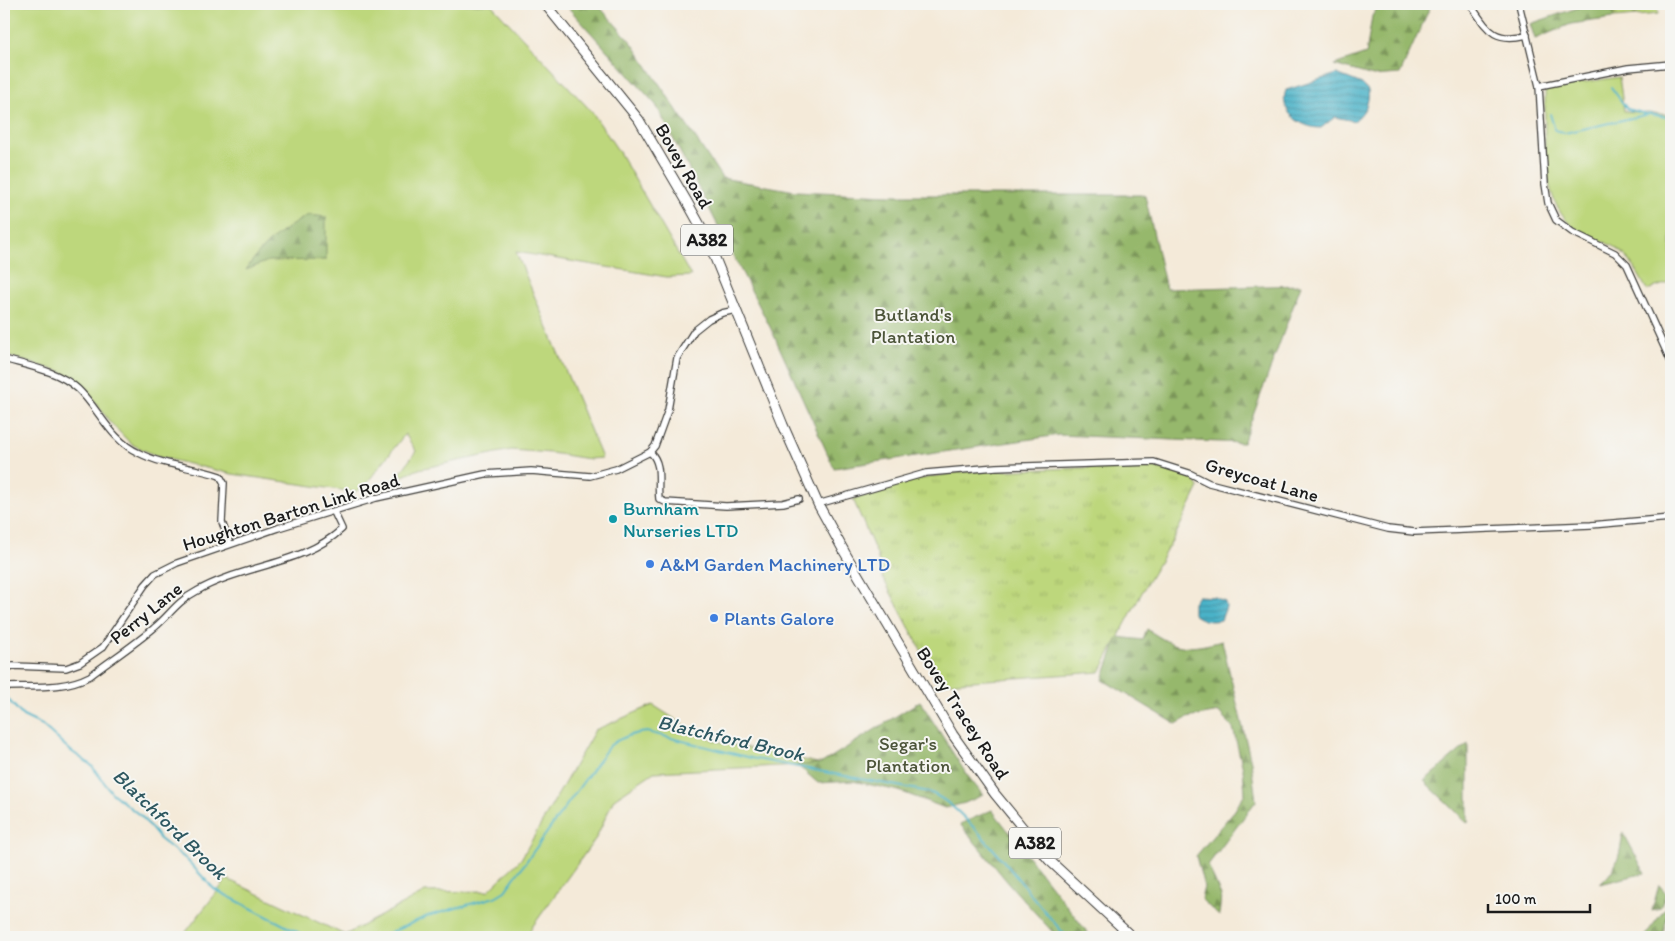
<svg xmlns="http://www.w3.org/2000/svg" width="1675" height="941" font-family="Itim,sans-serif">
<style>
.grass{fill:#bdd77c;stroke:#6c7a4c}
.forest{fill:url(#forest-firs);stroke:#596a44}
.cemetery{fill:url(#cemetery-stones);stroke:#6c7a4c}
.park{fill:url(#park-tufts);stroke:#6c7a4c}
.water{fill:url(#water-rules);stroke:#336772}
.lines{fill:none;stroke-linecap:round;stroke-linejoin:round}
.stream{stroke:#4ab2c8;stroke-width:2}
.street-casing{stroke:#3c3b38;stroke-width:8}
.primary-casing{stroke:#3c3b38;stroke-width:11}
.street{stroke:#fff;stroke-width:5.5}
.primary{stroke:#fff;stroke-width:9}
.culture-dot{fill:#0f9aa8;stroke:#f6f6f2;stroke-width:2}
.shop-dot{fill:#3f7fe0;stroke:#f6f6f2;stroke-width:2}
.labels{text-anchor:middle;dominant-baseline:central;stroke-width:4;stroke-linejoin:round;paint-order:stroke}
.shield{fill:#f6f6f2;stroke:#5d5d5c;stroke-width:1}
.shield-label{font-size:18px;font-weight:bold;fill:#1c1c1c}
.street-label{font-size:19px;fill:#1c1c1c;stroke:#f6f6f2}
.park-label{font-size:19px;fill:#4c5439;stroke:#f6f6f2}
.culture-label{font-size:19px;fill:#0d838f;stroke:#f6f6f2;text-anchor:start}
.shop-label{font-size:19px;fill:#366cbe;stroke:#f6f6f2;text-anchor:start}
.water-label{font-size:20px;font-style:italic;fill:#2e5861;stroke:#f6f6f2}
</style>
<defs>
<pattern id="forest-firs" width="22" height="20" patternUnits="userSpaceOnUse" patternTransform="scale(1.25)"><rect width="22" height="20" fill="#96b86c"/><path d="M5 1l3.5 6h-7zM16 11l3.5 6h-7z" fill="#7a9558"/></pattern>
<pattern id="cemetery-stones" width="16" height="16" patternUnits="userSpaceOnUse" patternTransform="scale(1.25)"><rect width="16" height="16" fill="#bdd77c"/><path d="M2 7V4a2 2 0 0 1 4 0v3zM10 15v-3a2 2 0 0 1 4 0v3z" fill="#a2b86b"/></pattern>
<pattern id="park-tufts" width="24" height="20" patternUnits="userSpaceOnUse" patternTransform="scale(1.25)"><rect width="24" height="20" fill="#bdd77c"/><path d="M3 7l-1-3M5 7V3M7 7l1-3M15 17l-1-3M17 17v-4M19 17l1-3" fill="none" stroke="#a2b86b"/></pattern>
<pattern id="water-rules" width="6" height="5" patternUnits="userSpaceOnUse" patternTransform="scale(1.25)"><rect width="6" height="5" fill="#4ab2c8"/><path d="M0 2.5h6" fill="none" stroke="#3d90a2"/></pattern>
</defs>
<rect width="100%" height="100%" fill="#f6f6f2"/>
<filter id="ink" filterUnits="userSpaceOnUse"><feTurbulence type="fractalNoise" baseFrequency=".02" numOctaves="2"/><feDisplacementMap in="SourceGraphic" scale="10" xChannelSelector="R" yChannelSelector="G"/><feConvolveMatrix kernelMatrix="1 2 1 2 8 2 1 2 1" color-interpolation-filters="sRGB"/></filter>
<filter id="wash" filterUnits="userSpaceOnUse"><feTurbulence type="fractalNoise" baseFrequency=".0096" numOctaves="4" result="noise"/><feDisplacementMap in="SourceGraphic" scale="20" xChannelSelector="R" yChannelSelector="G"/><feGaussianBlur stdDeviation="1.12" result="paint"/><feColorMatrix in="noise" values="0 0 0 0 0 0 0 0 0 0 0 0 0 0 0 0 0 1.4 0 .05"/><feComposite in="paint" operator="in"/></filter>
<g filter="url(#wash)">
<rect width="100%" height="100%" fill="#f4ead9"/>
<g class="grass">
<polygon points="4,4 491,4 592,112 619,152 691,276 667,277 516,252 602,458 589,459 551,453 511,450 419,469 396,479 416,451 405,434 363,488 354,492 232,474 159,457 131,444 109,421 95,401 62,372 4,355"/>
<path d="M1619,77l5,34 47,4v167l-24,8c-9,-16 -16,-32 -31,-42 -11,-7 -24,-10 -35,-16 -45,-24 -35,-101 -36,-144z"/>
<polygon points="653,705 695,732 716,741 822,764 654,772 614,799 596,838 525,937 182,937 227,879 345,935 425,892 488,891 521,859 595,730"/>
</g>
<g class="forest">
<polygon points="565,4 597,4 632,43 722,178 795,191 889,195 1145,195 1166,289 1301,285 1243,443 1059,435 834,468 772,331 656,105"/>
<polygon points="1380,4 1435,4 1430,7 1400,74 1373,76 1334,65 1366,54 1372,16"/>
<polygon points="1585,4 1612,4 1614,18 1571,24 1535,39 1530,24 1583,6"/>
<path d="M308,215l18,2v43l-58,1 -22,9c16,-26 37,-40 62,-55z"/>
<path d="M1147,629c30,21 41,21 75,12l29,121 5,39 -48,64 13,31 -2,20 -18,-17 3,-12 -8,-31 39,-46 10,-17 -2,-24 -10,-41 -14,-16 -32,6 -11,6 -73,-44 15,-43 25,3z"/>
<polygon points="920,701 967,775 983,795 965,803 945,808 899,791 853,781 818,783 797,765 822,763"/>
<polygon points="1468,744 1468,823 1424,781"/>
<polygon points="992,810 1091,937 1057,937 1010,885 960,824"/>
<path d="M1623,832l22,41 -45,11c18,-16 20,-29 23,-52z"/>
<polygon points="1659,885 1666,893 1660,908 1652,910"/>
<polygon points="1671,901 1662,937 1644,937"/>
</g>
<polygon class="cemetery" points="1612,4 1657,4 1658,14 1614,18"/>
<path class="park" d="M1136,466c18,0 53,3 63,21l-23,47 -29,49 -47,89 -156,11 -7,-3 -54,-102 -6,-23 -24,-56 33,-9 6,-6 68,-12z"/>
<g class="water">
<path d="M1337,74l25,10 6,6c2,13 -4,23 -14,31l-19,-4 -14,11c-20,0 -43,-16 -35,-38z"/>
<path d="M1198,596l17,1 10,5 1,5 -5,13c-11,2 -19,1 -28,-6v-11z"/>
</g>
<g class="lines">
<g class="stream">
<polyline points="1611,87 1627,109 1647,114"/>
<polyline points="1550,114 1555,130 1565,133 1649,114 1671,118"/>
<polyline points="4,695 23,716 42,725 71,751 91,765 112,793 142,817 160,839 186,859 214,889 307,937"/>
<path d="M380,937l48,-21 67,-19 10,-6 104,-145c12,-9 23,-13 38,-14l104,26 178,34c20,8 36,26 50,41 32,34 57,71 88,104"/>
</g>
</g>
</g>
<g filter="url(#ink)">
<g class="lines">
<defs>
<g id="street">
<path d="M1470,4c18,26 23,39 57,31"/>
<polyline points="1519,4 1539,86 1545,184 1548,203 1556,220 1572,232 1615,253 1627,265 1671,362"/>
<polyline points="1539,86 1628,68 1671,64"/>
<path d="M4,359c25,7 55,12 74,30 21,20 33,52 61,64 25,13 55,14 81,23l4,7 -2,39 8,22"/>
<path d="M650,452c13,12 7,31 9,47l6,3 61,4 57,-3 16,-4"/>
<polyline points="818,504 926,473 996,467 1154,462 1189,473 1209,483 1388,529 1414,532 1591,525 1671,518"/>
<polyline points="4,668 13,666 66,668 80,663 103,647 145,585 155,574 177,563 278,528 376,498 485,474 531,471 590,476 616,469 650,452 655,446 668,410 677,358 694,331 709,319 722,313 736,310"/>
<path d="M4,687c29,-1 59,3 86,-11 21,-16 44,-31 64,-48 16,-13 22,-26 43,-37 45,-26 106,-26 145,-62l-8,-17"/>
</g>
<polyline id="primary" points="545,4 639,120 686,200 706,236 783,425 818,504 845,553 953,735 995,794 1049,860 1132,937"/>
</defs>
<use href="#street" class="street-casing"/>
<use href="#primary" class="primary-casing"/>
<use href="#street" class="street"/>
<use href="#primary" class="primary"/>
</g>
</g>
<circle class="culture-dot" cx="613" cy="519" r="5"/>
<g class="shop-dot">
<circle cx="650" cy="564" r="5"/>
<circle cx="714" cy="618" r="5"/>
</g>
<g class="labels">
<g class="shield">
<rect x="681" y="224.5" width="52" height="31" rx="4"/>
<rect x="1009" y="827.5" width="52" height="31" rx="4"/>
</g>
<g class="shield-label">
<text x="707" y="240">A382</text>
<text x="1035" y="843">A382</text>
</g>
<g class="street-label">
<text transform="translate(684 166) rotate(60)">Bovey Road</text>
<text transform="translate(1262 480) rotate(16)">Greycoat Lane</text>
<text transform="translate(291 512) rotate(-17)">Houghton Barton Link Road</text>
<text transform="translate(146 613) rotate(-39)">Perry Lane</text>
<text transform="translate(963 713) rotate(57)">Bovey Tracey Road</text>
</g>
<g class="park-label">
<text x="913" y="314">Butland's<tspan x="913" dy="22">Plantation</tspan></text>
<text x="908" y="743">Segar's<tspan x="908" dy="22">Plantation</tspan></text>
</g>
<g class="culture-label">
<text x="623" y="508">Burnham<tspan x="623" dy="22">Nurseries LTD</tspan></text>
</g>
<g class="shop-label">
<text x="660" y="564">A&amp;M Garden Machinery LTD</text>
<text x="724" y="618">Plants Galore</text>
</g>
<g class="water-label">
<text transform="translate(731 738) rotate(13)">Blatchford Brook</text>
<text transform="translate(170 824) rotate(44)">Blatchford Brook</text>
</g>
</g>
<rect width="1675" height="941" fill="none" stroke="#f6f6f2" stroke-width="20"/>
<path d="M1488 904v8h102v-8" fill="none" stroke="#1c1c1c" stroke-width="2.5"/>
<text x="1495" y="904" font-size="15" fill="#1c1c1c" stroke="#f6f6f2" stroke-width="4" paint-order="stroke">100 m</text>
</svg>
